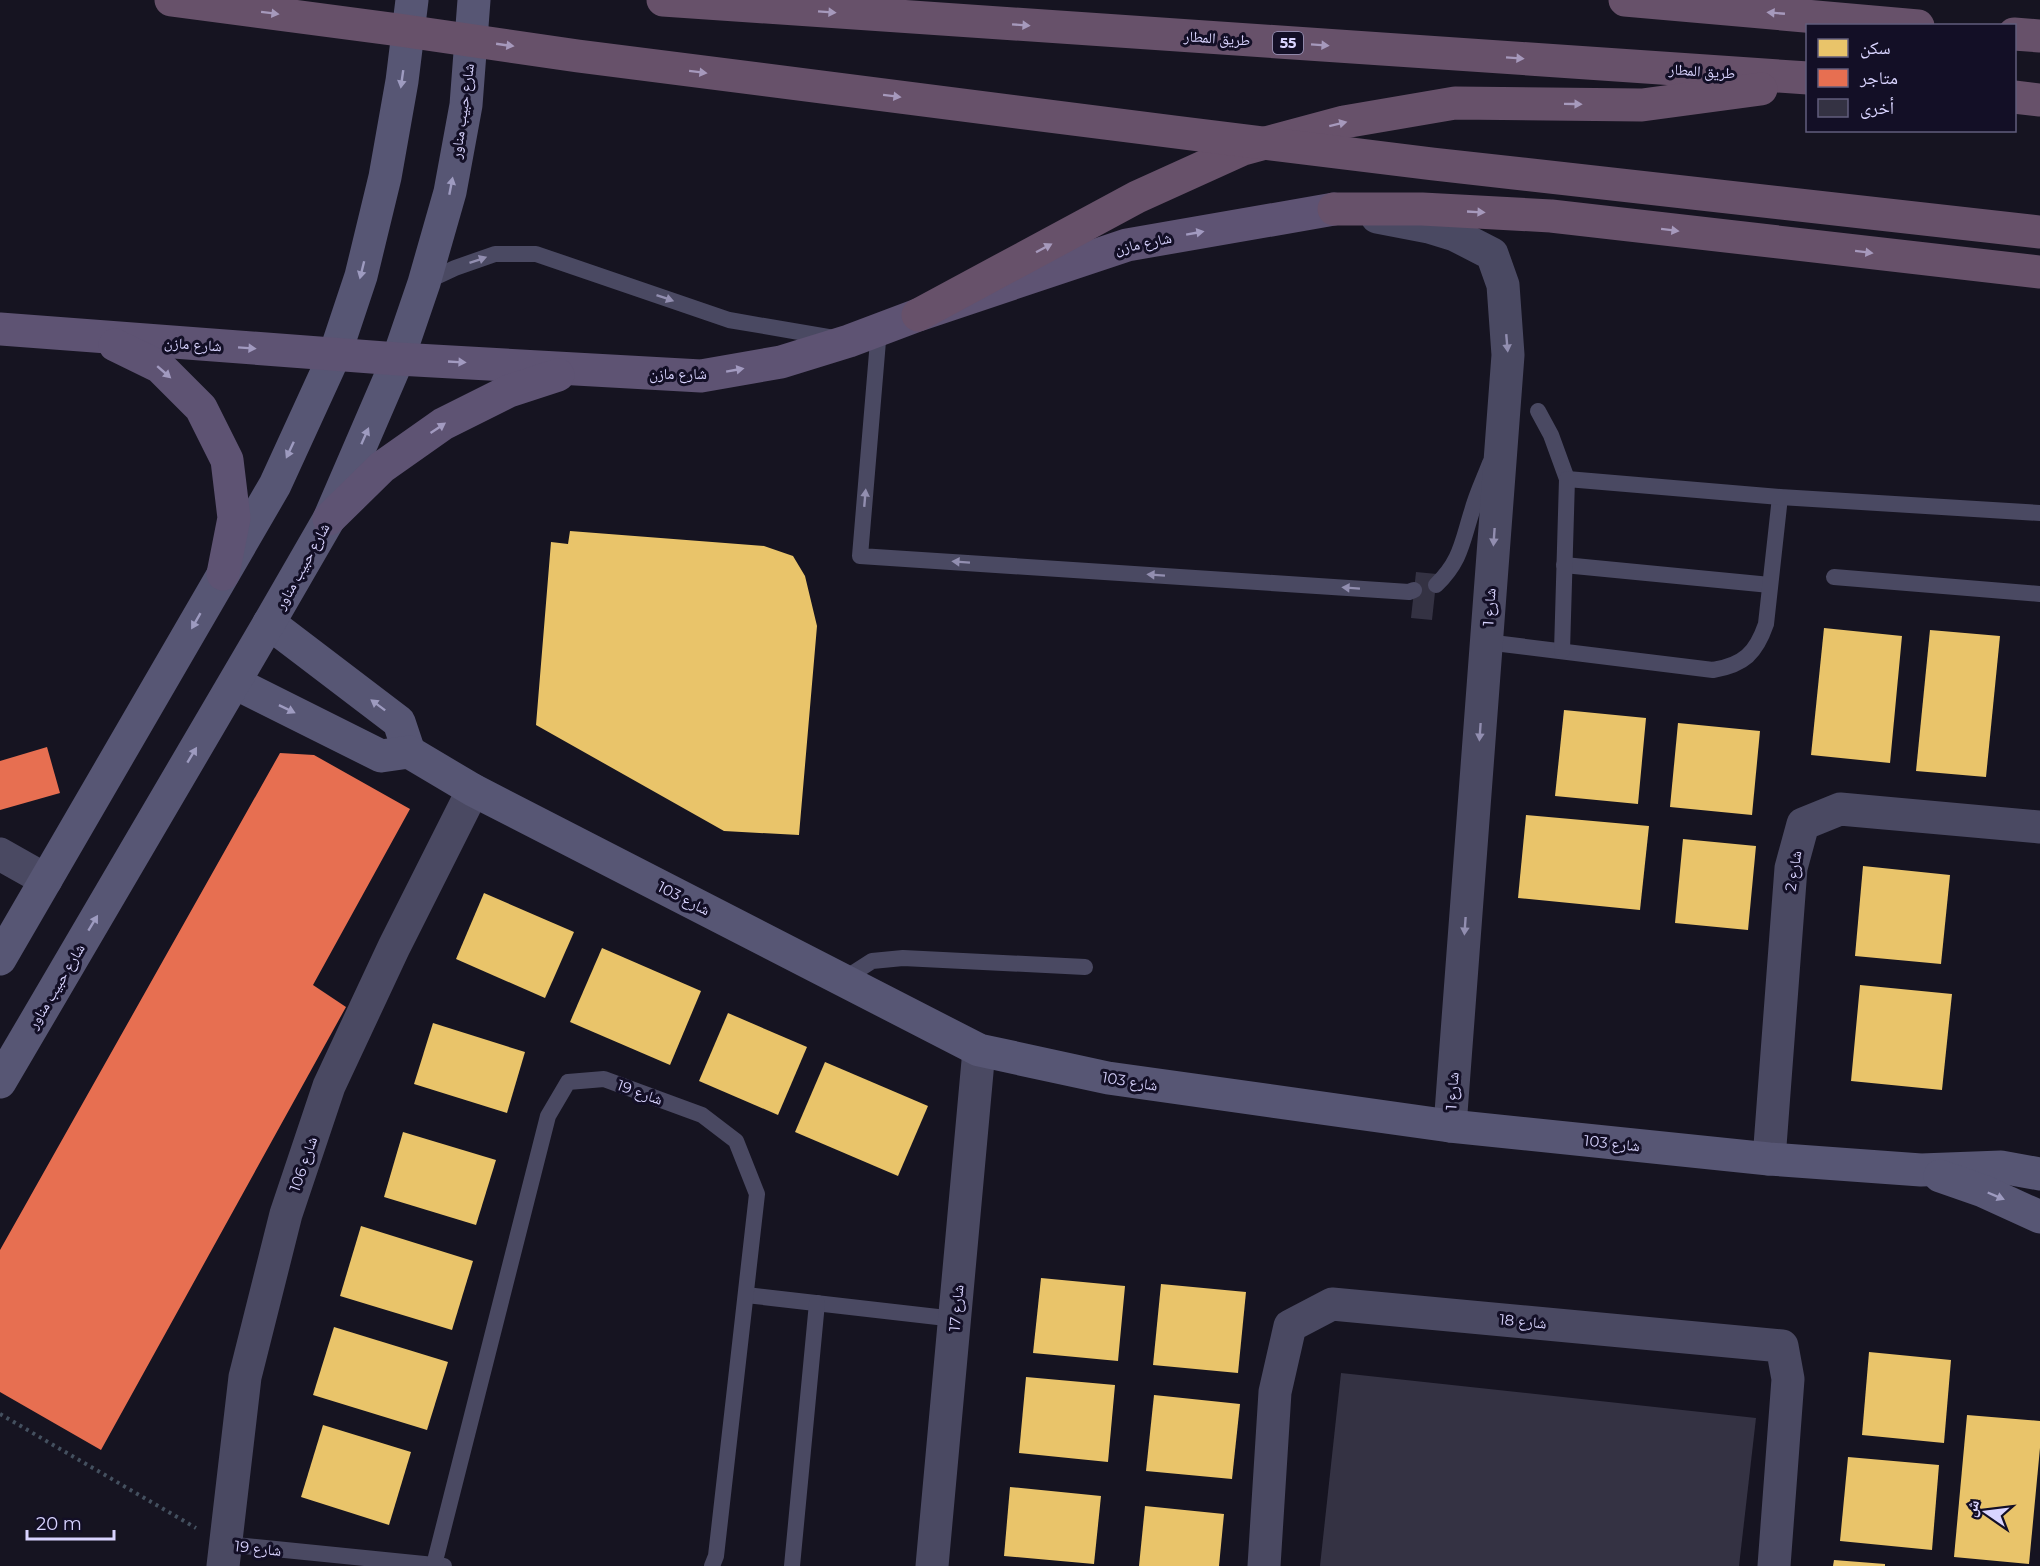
<svg xmlns="http://www.w3.org/2000/svg" width="2040" height="1566" font-family="Montserrat,'Noto Naskh Arabic',sans-serif">
<style>
.homes{fill:#e9c46a}
.shops{fill:#e76f51}
.building{fill:#343243}
.lines{fill:none;stroke-linecap:round;stroke-linejoin:round}
.path{stroke:#44505f;stroke-width:4;stroke-dasharray:3 4.5;stroke-linecap:butt}
.lane{stroke:#4a4962;stroke-width:16}
.street{stroke:#4a4962;stroke-width:33}
.secondary{stroke:#575674;stroke-width:33}
.primary{stroke:#5e5373;stroke-width:33}
.highway{stroke:#67516a;stroke-width:33}
.highway-bridge{stroke:#67516a;stroke-width:33}
.oneway{fill:#a699bc}
.oneway2{fill:#9e9bc0}
.oneway3{fill:#a29ac0}
.oneway4{fill:#928eb0}
.labels{text-anchor:middle;dominant-baseline:central;stroke-width:6;stroke-linejoin:round;paint-order:stroke}
.shield{fill:#130f26;stroke:#9e99be;stroke-width:1.5}
.shield-label{font-size:14px;font-weight:bold;fill:#d9d4ff}
.street-label{font-size:15px;fill:#d9d4ff;stroke:#130f26}
</style>
<rect width="100%" height="100%" fill="#161421"/>
<g class="homes">
<polygon points="570,531 764,546 793,556 805,576 817,626 799,835 724,831 536,725 551,542 568,544"/>
<polygon points="1824,628 1902,636 1890,763 1811,755"/>
<polygon points="1930,630 2000,636 1986,777 1916,771"/>
<polygon points="1564,710 1646,718 1638,804 1555,796"/>
<polygon points="1678,723 1760,731 1752,815 1670,807"/>
<polygon points="1526,815 1649,826 1640,910 1518,898"/>
<polygon points="1683,839 1756,846 1748,930 1675,923"/>
<polygon points="1863,866 1950,875 1941,964 1855,956"/>
<polygon points="484,893 574,932 545,998 456,959"/>
<polygon points="602,948 701,991 670,1065 570,1022"/>
<polygon points="1860,985 1952,994 1942,1090 1851,1081"/>
<polygon points="728,1013 807,1047 778,1115 699,1081"/>
<polygon points="433,1023 525,1052 507,1113 414,1084"/>
<polygon points="825,1062 928,1106 898,1176 795,1132"/>
<polygon points="403,1132 496,1160 476,1225 384,1197"/>
<polygon points="361,1226 473,1261 452,1330 340,1296"/>
<polygon points="1041,1278 1125,1286 1118,1361 1033,1353"/>
<polygon points="1161,1284 1246,1292 1238,1373 1153,1365"/>
<polygon points="334,1327 448,1362 427,1430 313,1395"/>
<polygon points="1869,1352 1951,1360 1944,1443 1862,1435"/>
<polygon points="1026,1377 1115,1385 1108,1462 1019,1453"/>
<polygon points="1154,1395 1240,1404 1232,1479 1146,1471"/>
<polygon points="1967,1415 2040,1421 2040,1448 2029,1564 1954,1557"/>
<polygon points="323,1425 411,1452 389,1525 301,1497"/>
<polygon points="1848,1457 1939,1465 1932,1550 1840,1541"/>
<polygon points="1010,1487 1101,1496 1094,1564 1004,1556"/>
<polygon points="1145,1506 1224,1514 1219,1566 1139,1566"/>
<polygon points="1834,1560 1885,1564 1885,1566 1833,1566"/>
</g>
<g class="shops">
<polygon points="47,747 60,793 0,810 0,761"/>
<polygon points="280,753 314,755 410,809 313,985 346,1007 101,1450 0,1392 0,1250"/>
</g>
<g class="building">
<polygon points="1416,572 1437,574 1432,620 1411,618"/>
<polygon points="1341,1373 1756,1418 1739,1566 1320,1566"/>
</g>
<g class="lines">
<polyline class="path" points="0,1414 196,1528"/>
<g class="lane">
<polyline points="425,282 455,268 495,254 536,254 729,320 834,338"/>
<polyline points="879,329 860,556 1409,592 1414,590"/>
<polyline points="1538,411 1551,435 1567,479"/>
<polyline points="1564,565 1770,585"/>
<polyline points="1834,577 2040,594"/>
<path d="M1436,585c25,-24 26,-43 36,-74 4,-16 12,-32 18,-48"/>
<path d="M1486,642l227,28c31,-5 43,-17 53,-46l14,-127"/>
<polyline points="1562,651 1567,479 1780,497 2040,513"/>
<polyline points="844,979 872,961 903,958 1085,967"/>
<polyline points="746,1295 955,1319"/>
<polyline points="225,1544 444,1566"/>
<polyline points="434,1565 548,1116 568,1082 604,1079 702,1115 736,1141 757,1194 716,1556 712,1566"/>
<polyline points="792,1566 817,1303"/>
</g>
<g class="street">
<polyline points="1377,217 1429,227 1455,235 1492,254 1503,285 1508,355 1450,1126"/>
<polyline points="0,854 46,880"/>
<polyline points="1769,1159 1791,868 1803,824 1840,809 2040,827"/>
<polyline points="223,1566 245,1377 286,1214 329,1086 394,947 473,790"/>
<polyline points="932,1566 979,1050"/>
<polyline points="1264,1566 1275,1392 1290,1326 1332,1304 1782,1346 1788,1379 1774,1566"/>
</g>
<g class="secondary">
<polyline points="269,623 399,722 409,752"/>
<polyline points="235,683 381,756 409,752 473,790 979,1050 1108,1078 1450,1126 1769,1159 1921,1170 2001,1167 2040,1174"/>
<polyline points="0,959 275,485 335,354 361,276 385,177 402,81 412,0"/>
<polyline points="0,1082 269,623 329,519 398,359 424,283 450,192 466,105 474,0"/>
<polyline points="1940,1176 1983,1191 2040,1217"/>
</g>
<g class="primary">
<polyline points="0,329 398,359 701,376 781,362 849,341 918,315 1127,245 1334,209"/>
<polyline points="115,345 160,367 201,408 227,460 234,518 223,574"/>
<polyline points="329,519 382,467 443,424 509,391 558,375"/>
</g>
<g class="highway">
<polyline points="663,0 1808,78"/>
<polyline points="1625,0 1918,26"/>
<polyline points="2014,34 2040,36"/>
<polyline points="2014,97 2040,100"/>
<polyline points="1334,209 1422,209 1551,216 2040,272"/>
<polyline points="918,315 1137,197 1243,149 1344,122 1455,103 1642,105 1761,89"/>
</g>
<polyline class="highway-bridge" points="171,0 399,30 578,56 1175,132 1433,164 2040,232"/>
</g>
<defs><path id="oneway-solid" d="M-6-.8H1V-3.2L6.5 0L1 3.2V.8H-6Z" transform="scale(1.5)"/></defs>
<g class="oneway">
<use href="#oneway-solid" transform="translate(827 12) rotate(4)"/>
<use href="#oneway-solid" transform="translate(270 13) rotate(7)"/>
<use href="#oneway-solid" transform="translate(1776 13) rotate(-175)"/>
<use href="#oneway-solid" transform="translate(1021 25) rotate(4)"/>
<use href="#oneway-solid" transform="translate(505 45) rotate(8)"/>
<use href="#oneway-solid" transform="translate(1320 45) rotate(4)"/>
<use href="#oneway-solid" transform="translate(1515 58) rotate(4)"/>
<use href="#oneway-solid" transform="translate(698 72) rotate(7)"/>
<use href="#oneway-solid" transform="translate(892 96) rotate(7)"/>
<use href="#oneway-solid" transform="translate(1573 104) rotate(1)"/>
<use href="#oneway-solid" transform="translate(1338 124) rotate(-14)"/>
<use href="#oneway-solid" transform="translate(1476 212) rotate(3)"/>
<use href="#oneway-solid" transform="translate(1670 230) rotate(7)"/>
<use href="#oneway-solid" transform="translate(1044 248) rotate(-28)"/>
<use href="#oneway-solid" transform="translate(1864 252) rotate(7)"/>
</g>
<g class="oneway2">
<use href="#oneway-solid" transform="translate(402 79) rotate(98)"/>
<use href="#oneway-solid" transform="translate(451 186) rotate(-79)"/>
<use href="#oneway-solid" transform="translate(362 270) rotate(104)"/>
<use href="#oneway-solid" transform="translate(365 436) rotate(-66)"/>
<use href="#oneway-solid" transform="translate(290 450) rotate(115)"/>
<use href="#oneway-solid" transform="translate(196 621) rotate(120)"/>
<use href="#oneway-solid" transform="translate(378 705) rotate(-143)"/>
<use href="#oneway-solid" transform="translate(287 709) rotate(26)"/>
<use href="#oneway-solid" transform="translate(192 755) rotate(-59)"/>
<use href="#oneway-solid" transform="translate(93 923) rotate(-59)"/>
<use href="#oneway-solid" transform="translate(1996 1196) rotate(23)"/>
</g>
<g class="oneway3">
<use href="#oneway-solid" transform="translate(1195 233) rotate(-10)"/>
<use href="#oneway-solid" transform="translate(247 348) rotate(4)"/>
<use href="#oneway-solid" transform="translate(457 362) rotate(3)"/>
<use href="#oneway-solid" transform="translate(735 370) rotate(-10)"/>
<use href="#oneway-solid" transform="translate(164 372) rotate(41)"/>
<use href="#oneway-solid" transform="translate(438 428) rotate(-34)"/>
</g>
<g class="oneway4">
<use href="#oneway-solid" transform="translate(478 260) rotate(-19)"/>
<use href="#oneway-solid" transform="translate(665 298) rotate(19)"/>
<use href="#oneway-solid" transform="translate(1507 343) rotate(85)"/>
<use href="#oneway-solid" transform="translate(865 498) rotate(-85)"/>
<use href="#oneway-solid" transform="translate(1494 537) rotate(94)"/>
<use href="#oneway-solid" transform="translate(961 562) rotate(-176)"/>
<use href="#oneway-solid" transform="translate(1156 575) rotate(-176)"/>
<use href="#oneway-solid" transform="translate(1351 588) rotate(-176)"/>
<use href="#oneway-solid" transform="translate(1480 732) rotate(94)"/>
<use href="#oneway-solid" transform="translate(1465 926) rotate(94)"/>
</g>
<g class="labels">
<rect class="shield" x="1273" y="32" width="30" height="22" rx="4.5"/>
<g class="shield-label">
<text x="1288" y="43">55</text>
</g>
<g class="street-label">
<text transform="translate(1217 38) rotate(4)">طريق المطار</text>
<text transform="translate(1702 71) rotate(4)">طريق المطار</text>
<text transform="translate(462 111) rotate(-82)">شارع حبيب مناور</text>
<text transform="translate(1143 243) rotate(-12)">شارع مازن</text>
<text transform="translate(193 344) rotate(4)">شارع مازن</text>
<text x="678" y="373">شارع مازن</text>
<text transform="translate(302 566) rotate(-61)">شارع حبيب مناور</text>
<text transform="translate(1489 607) rotate(-86)">شارع 1</text>
<text transform="translate(1793 871) rotate(-81)">شارع 2</text>
<text transform="translate(684 898) rotate(27)">شارع 103</text>
<text transform="translate(56 986) rotate(-59)">شارع حبيب مناور</text>
<text transform="translate(1130 1081) rotate(9)">شارع 103</text>
<text transform="translate(1452 1091) rotate(-86)">شارع 1</text>
<text transform="translate(640 1092) rotate(20)">شارع 19</text>
<text transform="translate(1612 1143) rotate(6)">شارع 103</text>
<text transform="translate(303 1164) rotate(-71)">شارع 106</text>
<text transform="translate(956 1308) rotate(-85)">شارع 17</text>
<text transform="translate(1523 1321) rotate(5)">شارع 18</text>
<text transform="translate(258 1548) rotate(6)">شارع 19</text>
</g>
</g>
<rect x="1806" y="24" width="210" height="108" fill="#130f26" stroke="#625e7d" stroke-width="1.5"/>
<rect x="1818" y="39" width="30" height="18" fill="#e9c46a" stroke="#625e7d" stroke-width="1.5"/>
<text x="1860" y="54" font-size="18" fill="#d9d4ff">سكن</text>
<rect x="1818" y="69" width="30" height="18" fill="#e76f51" stroke="#625e7d" stroke-width="1.5"/>
<text x="1860" y="84" font-size="18" fill="#d9d4ff">متاجر</text>
<rect x="1818" y="99" width="30" height="18" fill="#343243" stroke="#625e7d" stroke-width="1.5"/>
<text x="1860" y="114" font-size="18" fill="#d9d4ff">أخرى</text>
<g transform="translate(1986 1512) rotate(284)" stroke="#130f26" stroke-width="4.5" paint-order="stroke">
<path d="M0-4.5L10 22L0 15L-10 22Z" fill="#d9d4ff"/>
<text y="-9" font-size="16" font-weight="bold" text-anchor="middle" fill="#d9d4ff">ش</text>
</g>
<path d="M27 1530v9h87v-9" fill="none" stroke="#d9d4ff" stroke-width="3"/>
<text x="36" y="1530" font-size="18" fill="#d9d4ff" stroke="#130f26" stroke-width="4.5" paint-order="stroke">20 m</text>
</svg>
